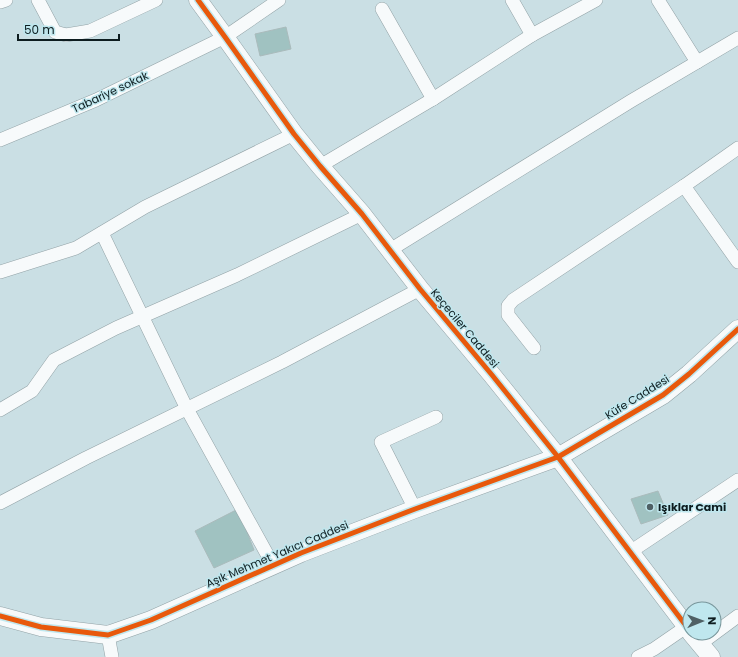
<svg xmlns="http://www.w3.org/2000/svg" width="738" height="657" font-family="Poppins,sans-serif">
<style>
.building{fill:#a0c2c1;stroke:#aabbbc}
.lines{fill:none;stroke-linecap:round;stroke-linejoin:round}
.street-casing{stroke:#92a2a6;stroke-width:14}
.secondary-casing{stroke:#92a2a6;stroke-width:19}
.street{stroke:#f7fafb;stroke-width:13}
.secondary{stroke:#f7fafb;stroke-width:18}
.cycleway-casing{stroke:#bfe7ee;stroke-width:8}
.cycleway{stroke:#e8590c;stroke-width:5}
.poi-dot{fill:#4f6064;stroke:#bfe7ee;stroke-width:1.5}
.labels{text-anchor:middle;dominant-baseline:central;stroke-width:3;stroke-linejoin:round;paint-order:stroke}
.street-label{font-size:11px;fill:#0d1c1f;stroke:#bfe7ee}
.poi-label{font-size:11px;font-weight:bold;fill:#0d1c1f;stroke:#bfe7ee;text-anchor:start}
</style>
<rect width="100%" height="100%" fill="#cadfe4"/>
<g class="building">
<polygon points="286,27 291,49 260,56 255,34"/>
<polygon points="658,491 668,515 641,524 631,499"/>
<polygon points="238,509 254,550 214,568 195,531"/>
</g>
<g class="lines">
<defs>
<g id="street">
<polyline points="38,0 55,32 66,35 90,31 156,0"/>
<polyline points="512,0 532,35"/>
<polyline points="658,0 697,62"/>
<polyline points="0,2 6,0"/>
<polyline points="382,9 433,99"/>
<polyline points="0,140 96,100 225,37 279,0"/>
<polyline points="320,166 433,99 532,35 596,0"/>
<polyline points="684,186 738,262"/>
<polyline points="102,233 187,409 273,565"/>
<polyline points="390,250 631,101 738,38"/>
<polyline points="0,272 76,248 145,207 294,134"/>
<polyline points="534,348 508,315 508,306 513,300 684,186 738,148"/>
<polyline points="0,410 32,391 54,360 116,328 237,275 362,214"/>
<polyline points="0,503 86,458 282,362 420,289"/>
<polyline points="415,509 381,442 436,417"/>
<polyline points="630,552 738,480"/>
<polyline points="108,635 112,657"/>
<polyline points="700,644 738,616"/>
<polyline points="638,657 654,649 686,627"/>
</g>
<g id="secondary">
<polyline points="198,0 225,37 294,134 320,166 362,214 420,289 492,375 558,457 690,631"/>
<polyline points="0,616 41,627 108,635 151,620 301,553 415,509 558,457 663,395 689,374 738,329"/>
<polyline points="691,633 711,657"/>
</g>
</defs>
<use href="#street" class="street-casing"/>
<use href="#secondary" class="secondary-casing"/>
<use href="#street" class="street"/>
<use href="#secondary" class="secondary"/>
<defs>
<g id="cycleway">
<polyline points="198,0 225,37 294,134 320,166 362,214 420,289 492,375 558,457 690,631"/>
<polyline points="0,616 41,627 108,635 151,620 301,553 415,509 558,457 663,395 689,374 738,329"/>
</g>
</defs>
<use href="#cycleway" class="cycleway-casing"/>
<use href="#cycleway" class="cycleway"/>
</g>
<circle class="poi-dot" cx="650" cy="507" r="4"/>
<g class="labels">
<g class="street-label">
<text transform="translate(110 92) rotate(-25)">Tabariye sokak</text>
<text transform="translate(465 328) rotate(50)">Keçeciler Caddesi</text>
<text transform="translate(637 397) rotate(-32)">Küfe Caddesi</text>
<text transform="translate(277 554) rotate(-23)">Aşık Mehmet Yakıcı Caddesi</text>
</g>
<g class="poi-label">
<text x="658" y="507">Işıklar Cami</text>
</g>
</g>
<g transform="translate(702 621) rotate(89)"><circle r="19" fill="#bfe7ee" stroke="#78969b"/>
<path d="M0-3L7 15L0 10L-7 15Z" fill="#4f6064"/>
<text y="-6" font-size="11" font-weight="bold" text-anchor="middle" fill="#0d1c1f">N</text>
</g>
<path d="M18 34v6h101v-6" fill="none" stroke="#0d1c1f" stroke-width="2"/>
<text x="24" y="34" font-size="12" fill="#0d1c1f" stroke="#bfe7ee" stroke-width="3" paint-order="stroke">50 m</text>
</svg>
